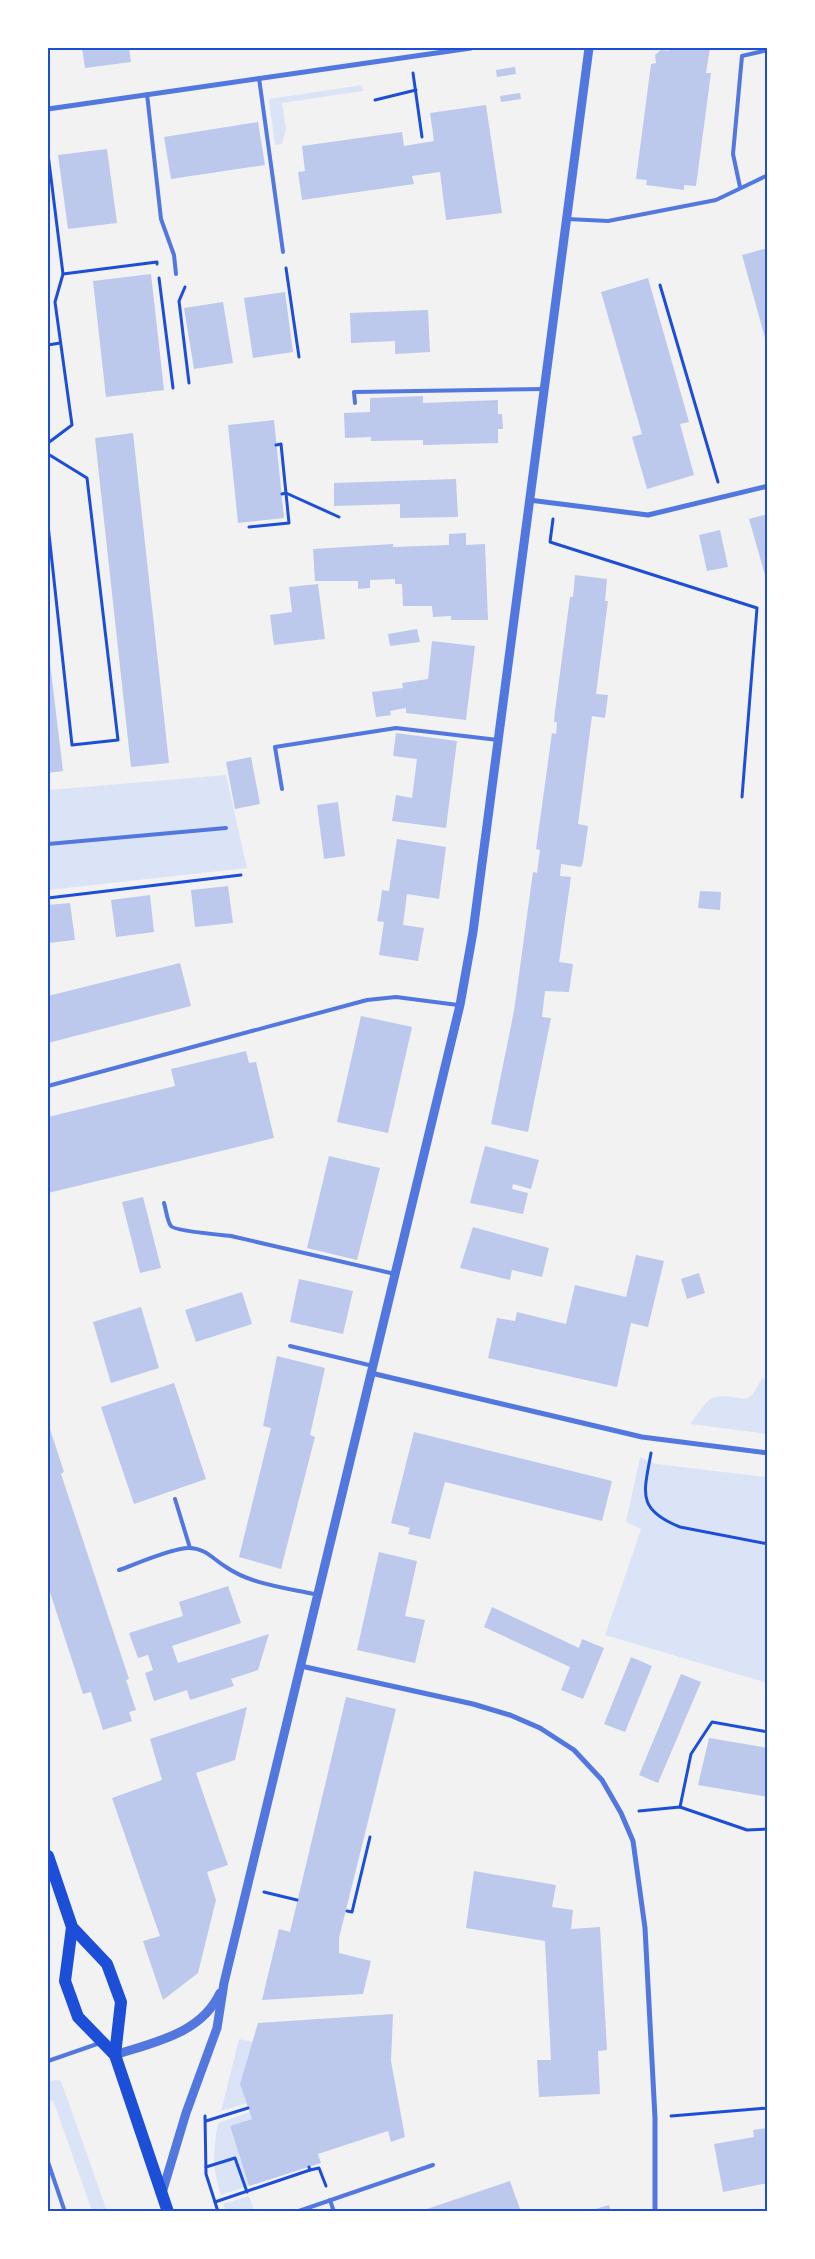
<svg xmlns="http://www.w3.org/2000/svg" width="815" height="2259" font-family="Literata,serif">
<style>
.green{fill:#dbe4f7}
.building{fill:#bdc9ec}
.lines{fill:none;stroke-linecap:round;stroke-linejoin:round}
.path{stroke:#1d4ed8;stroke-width:3}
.service{stroke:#5277de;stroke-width:4}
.minor{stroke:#5277de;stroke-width:5}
.tertiary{stroke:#5277de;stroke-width:9}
.primary{stroke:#1d4ed8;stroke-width:12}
.neatline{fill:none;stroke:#1d4ed8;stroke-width:2}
</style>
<rect width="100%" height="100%" fill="#f2f2f2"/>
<g class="green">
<polygon points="362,85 363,91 282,103 286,129 282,144 275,145 269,99"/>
<polygon points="226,775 247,868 48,890 48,790"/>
<path d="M762,1378l5,1v55l-77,-10c22,-29 19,-31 56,-25l7,-5z"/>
<polygon points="640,1457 656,1464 767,1477 767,1683 605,1635 641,1529 626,1522"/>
<polygon points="239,2039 253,2042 247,2103 221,2111"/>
<polygon points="57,2080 61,2081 107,2211 92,2211 53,2100 48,2102 48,2082"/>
<path d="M250,2112l2,7 -22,7 19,60 -28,9c-9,-29 -8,-42 -3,-72z"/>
<polygon points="249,2196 254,2211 226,2211 223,2204"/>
</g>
<g class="building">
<polygon points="82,48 129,48 131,62 85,68"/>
<polygon points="668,48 710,48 706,73 711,73 696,186 684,185 684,190 646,185 647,180 636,179 651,64 656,63 655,55 661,50 669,51"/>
<polygon points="515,67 516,74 497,77 496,70"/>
<polygon points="520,93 521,99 501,102 500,96"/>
<polygon points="486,105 502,213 446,220 440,172 412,176 414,184 302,200 298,172 305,171 302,146 402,132 404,146 434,141 430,113"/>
<polygon points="258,122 265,165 171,179 164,137"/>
<polygon points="107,149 117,223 68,229 58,155"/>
<polygon points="768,248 768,345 767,345 742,255"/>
<polygon points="151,274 164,390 106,397 93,281"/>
<polygon points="648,278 689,422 680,424 694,475 647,489 632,437 642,434 601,292"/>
<polygon points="285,292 293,352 253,358 244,298"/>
<polygon points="223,302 233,363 194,369 184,308"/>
<polygon points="428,310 430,352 395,354 395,341 351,343 350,313"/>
<polygon points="423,396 423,403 498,400 498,414 502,414 503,429 498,429 498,443 423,445 423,440 371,441 371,437 345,438 344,413 370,412 370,398"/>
<polygon points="274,420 284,518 238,523 228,425"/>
<polygon points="133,433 169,763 131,767 95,438"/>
<polygon points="456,479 458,517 400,518 400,504 334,506 334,483"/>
<polygon points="768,514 768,582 767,582 749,519"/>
<polygon points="720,530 728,567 707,571 699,535"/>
<polygon points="466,533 466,545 485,544 488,620 451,620 451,616 433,617 432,606 403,606 402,584 395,584 395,579 370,580 370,588 358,589 358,581 315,581 313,549 393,544 393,547 449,545 449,534"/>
<polygon points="575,575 607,579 605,601 608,601 596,694 608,695 605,718 592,716 578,824 588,826 583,862 581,867 561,864 560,876 571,877 559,962 573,964 569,992 545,991 542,1017 551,1018 528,1132 491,1124 514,1011 533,872 537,873 540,850 536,849 552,733 556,734 557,722 554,722 555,711 570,597 573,597"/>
<polygon points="318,584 325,639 274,645 270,615 292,612 289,587"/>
<polygon points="417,629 420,642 390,646 388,634"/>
<polygon points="432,641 475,646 466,720 406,713 406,708 390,711 391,715 376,717 372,692 403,688 402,683 428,679"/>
<polygon points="48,646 63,771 48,773"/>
<polygon points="396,733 457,741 446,828 392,821 396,795 412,798 417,759 393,756"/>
<polygon points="251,757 260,804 235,809 226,762"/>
<polygon points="338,802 345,856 324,859 317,805"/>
<polygon points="397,839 446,847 439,899 407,894 403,925 424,928 418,961 379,955 384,922 377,921 380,905 382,890 389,891"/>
<polygon points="228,886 233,923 195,927 191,890"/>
<polygon points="700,891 721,892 720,910 698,908"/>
<polygon points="150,895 154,932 116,937 111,900"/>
<polygon points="70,903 75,940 48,943 48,905"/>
<polygon points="180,963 191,1006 48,1043 48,996"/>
<polygon points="361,1016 412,1027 388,1133 337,1122"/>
<polygon points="246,1051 249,1063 256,1062 274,1138 48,1193 48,1117 175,1086 171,1069"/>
<polygon points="485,1146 539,1160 531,1189 513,1184 512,1189 528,1193 523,1214 470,1203"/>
<polygon points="329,1156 380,1168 357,1260 307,1248"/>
<polygon points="143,1197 161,1268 140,1273 122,1202"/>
<polygon points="473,1227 549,1248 542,1277 512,1270 510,1280 460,1268"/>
<polygon points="636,1255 664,1261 648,1327 631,1323 617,1387 488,1358 497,1318 515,1321 517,1312 566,1324 575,1285 626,1297"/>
<polygon points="699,1273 705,1293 687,1299 681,1279"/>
<polygon points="299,1279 353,1291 343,1334 290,1322"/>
<polygon points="242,1292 252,1324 196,1342 185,1310"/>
<polygon points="141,1307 159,1368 111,1383 93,1322"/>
<polygon points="277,1356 325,1368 310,1435 315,1437 281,1569 239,1557 271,1428 263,1426"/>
<polygon points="174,1383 206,1479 134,1504 101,1407"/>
<polygon points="48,1423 64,1472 61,1474 129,1679 126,1680 136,1710 129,1712 132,1721 103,1730 91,1692 83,1694 48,1586"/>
<polygon points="414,1432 612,1481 602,1521 445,1482 430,1539 408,1534 410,1528 391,1523"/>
<polygon points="379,1552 417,1561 405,1616 425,1620 415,1663 357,1650"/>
<polygon points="228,1586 241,1623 172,1646 178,1663 269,1634 258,1670 231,1679 234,1686 190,1700 187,1690 154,1701 145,1673 153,1670 148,1655 138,1658 129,1633 183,1616 179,1602"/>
<polygon points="492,1607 579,1648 582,1639 604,1648 583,1699 561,1690 570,1667 484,1627"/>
<polygon points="631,1657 652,1666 625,1732 604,1724"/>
<polygon points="681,1674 701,1682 658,1783 639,1775"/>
<polygon points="346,1697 396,1709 339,1938 339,1953 371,1961 363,1994 262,2000 279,1929 290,1932"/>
<polygon points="247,1707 235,1760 196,1773 228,1865 207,1872 216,1900 198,1973 163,2000 143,1941 160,1936 112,1798 162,1780 150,1739"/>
<polygon points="709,1738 768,1748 768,1797 698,1785"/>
<polygon points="474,1871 556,1885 552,1907 573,1910 571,1929 600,1927 607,2050 598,2051 600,2094 539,2097 537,2060 551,2060 545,1941 466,1928"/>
<polygon points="393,2014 391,2061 405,2137 391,2142 388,2131 318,2154 321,2163 249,2186 230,2126 252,2119 240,2084 258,2023"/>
<polygon points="768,2128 768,2183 723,2192 714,2144 754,2137 753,2130"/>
<polygon points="510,2181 521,2212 421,2212 421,2211"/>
<polygon points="609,2205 611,2212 589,2212 589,2211"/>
</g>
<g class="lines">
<g class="path">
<polyline points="413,73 422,137"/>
<polyline points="375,100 416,90"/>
<polyline points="48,154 63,274 55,302 72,425 48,443"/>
<polyline points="286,268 299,357"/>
<polyline points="63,274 157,262 157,264"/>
<polyline points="159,278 173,388"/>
<polyline points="660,285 718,482"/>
<polyline points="185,287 179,301 189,383"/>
<polyline points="48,345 60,343"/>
<polyline points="48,454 87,478 118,740 72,745 48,525"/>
<polyline points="282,494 286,493 339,517"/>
<polyline points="553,519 550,542 757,608 742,797"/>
<polyline points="249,527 289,523 281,444 276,445"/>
<polyline points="48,898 241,875"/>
<path d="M651,1453c-7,40 -15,56 29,74l88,17"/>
<polyline points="680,1807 691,1754 712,1722 768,1732"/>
<polyline points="639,1811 680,1807 747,1830 768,1829"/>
<polyline points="264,1892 297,1900"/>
<polyline points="347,1911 352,1912 370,1837"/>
<polyline points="205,2116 206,2174 215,2202 310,2170 309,2167"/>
<polyline points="671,2116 768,2108"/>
<polyline points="206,2121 248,2108"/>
<polyline points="206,2167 235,2158 247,2192"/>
<polyline points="310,2170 319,2168 326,2186"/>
<polyline points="215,2202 218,2212"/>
</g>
<g class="service">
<polyline points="259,78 283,252"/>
<polyline points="147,94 161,219 174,255 176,274"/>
<polyline points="740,187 733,154 742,56 768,50"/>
<polyline points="567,219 608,221 716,200 768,175"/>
<polyline points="355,403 354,392 545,389"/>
<polyline points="282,789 275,747 396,728 498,740"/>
<polyline points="48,844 226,828"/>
<polyline points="48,1086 367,1000 396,997 458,1005"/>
<path d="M164,1203c2,6 3,18 7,23 3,5 51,9 60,10l164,38"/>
<polyline points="290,1346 373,1366"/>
<polyline points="175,1499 190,1548"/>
<path d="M119,1570c17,-6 53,-22 70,-22 16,0 24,11 37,19 26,18 62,21 92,28"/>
<polyline points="48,2061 100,2043"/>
<polyline points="48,2162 65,2212"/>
<polyline points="330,2200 334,2212"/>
<polyline points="296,2212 433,2165"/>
</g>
<g class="minor">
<polyline points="48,109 471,48"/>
<polyline points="529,500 648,515 768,486"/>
<polyline points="371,1373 642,1437 768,1453"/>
<polyline points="301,1666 473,1704 510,1715 540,1728 574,1750 602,1780 621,1813 633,1841 645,1928 655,2118 655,2212"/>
</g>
<g class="tertiary">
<path d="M115,2055c39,-13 86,-21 105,-62"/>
<polyline points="162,2193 186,2113 217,2028 224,1983 460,1005 473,932 589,48"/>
</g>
<g class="primary">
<polyline points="48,1856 72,1927 107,1964 121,2002 115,2055 168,2212"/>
<polyline points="72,1927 65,1981 78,2017 115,2055"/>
</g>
</g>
<rect width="815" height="2259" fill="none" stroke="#ffffff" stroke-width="98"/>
<rect x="49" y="49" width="717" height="2161" class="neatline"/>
</svg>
